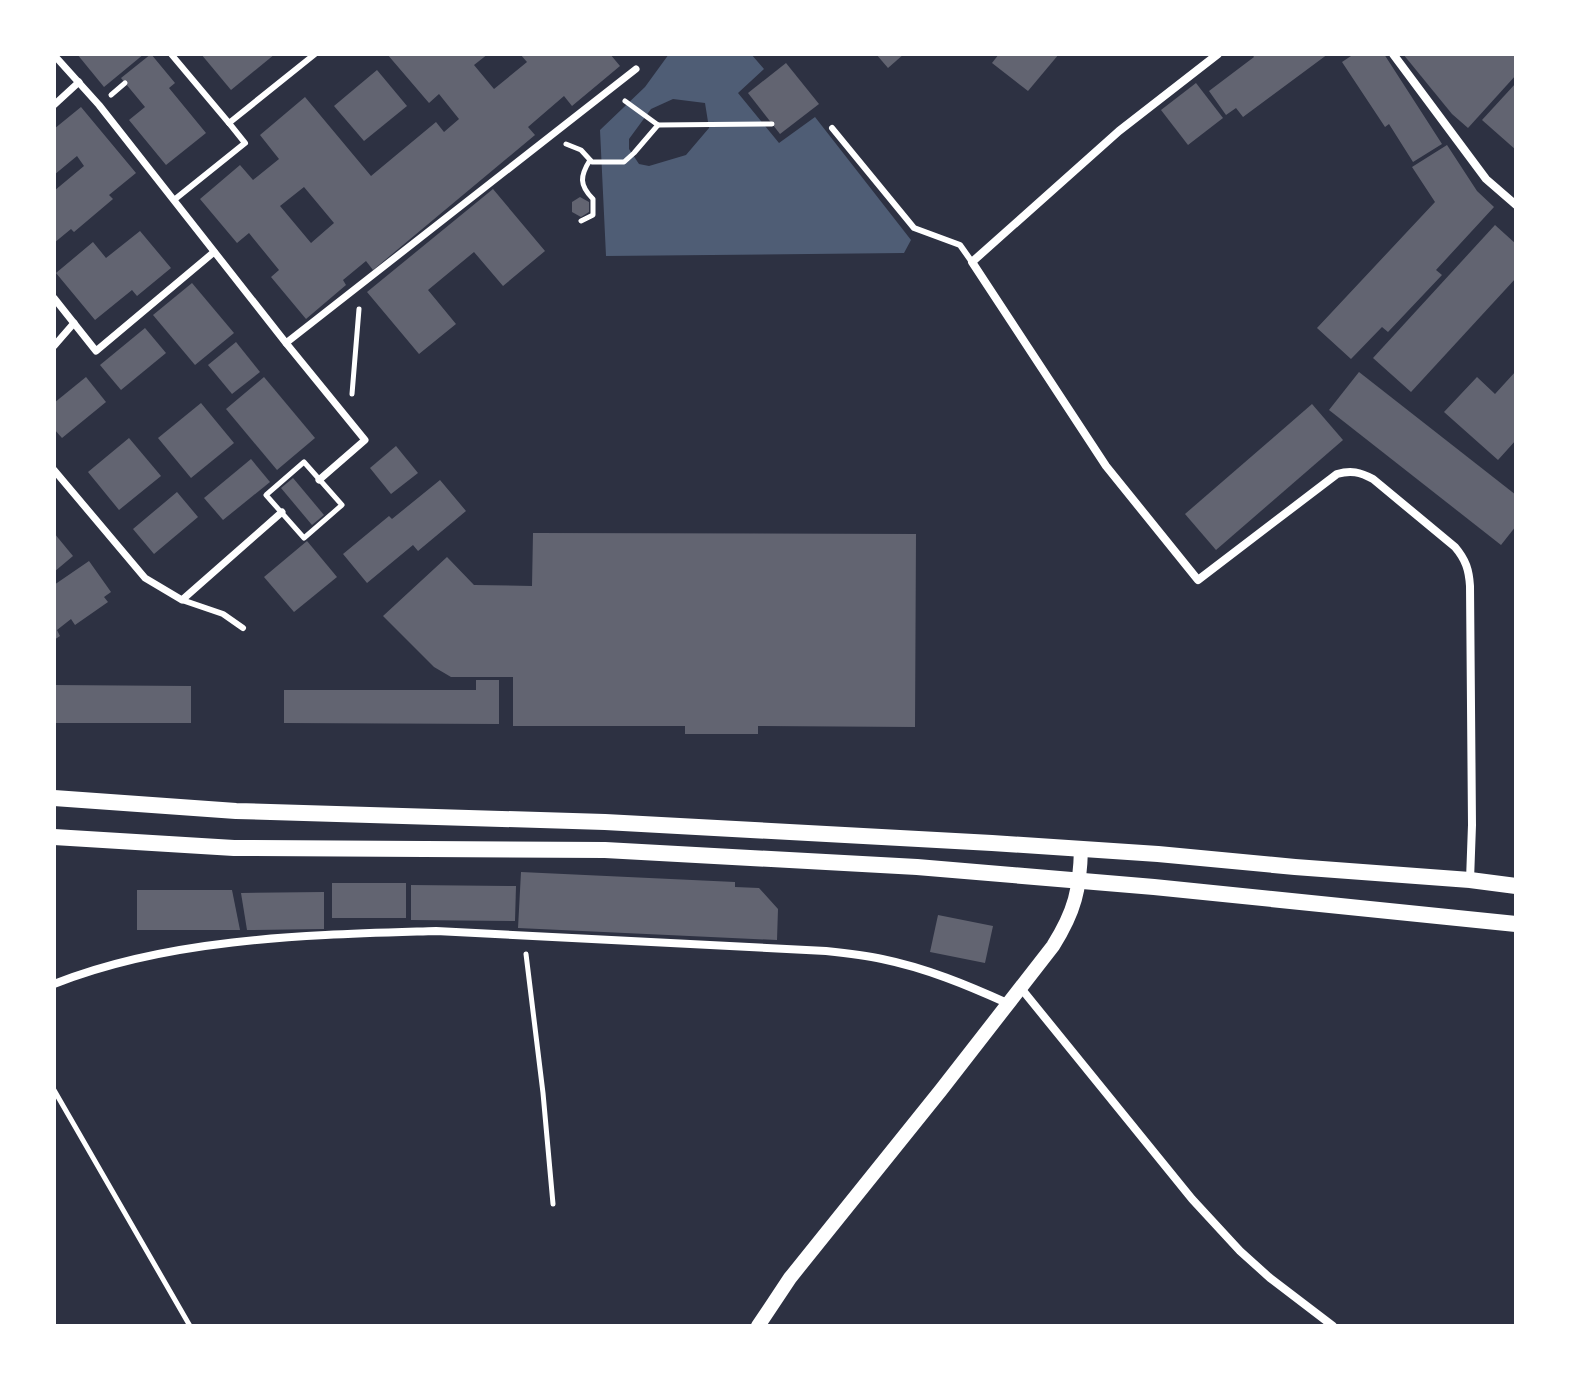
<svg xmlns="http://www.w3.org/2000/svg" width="1570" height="1380" font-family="'Asap Condensed',sans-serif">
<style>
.water{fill:#4f5d75;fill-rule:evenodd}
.building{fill:#626471;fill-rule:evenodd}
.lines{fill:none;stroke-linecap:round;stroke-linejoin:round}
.path{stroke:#fff;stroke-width:5}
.service{stroke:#fff;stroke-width:6}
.pedestrian{stroke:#fff;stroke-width:7}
.minor{stroke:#fff;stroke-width:8}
.tertiary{stroke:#fff;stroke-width:14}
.secondary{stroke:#fff;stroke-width:16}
</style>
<rect width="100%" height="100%" fill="#2d3142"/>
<path class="water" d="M669,54h82l13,15 -26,24 41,50 36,-26 96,123 -7,13 -298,3 -6,-126 45,-43zM673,99l32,4 4,25 -23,27 -37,11 -10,-2 -10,-15v-10l22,-30z"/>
<g class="building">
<polygon points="77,54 144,54 104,87"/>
<polygon points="151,54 175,83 169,88 206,133 166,165 129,120 145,107 121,78"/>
<polygon points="201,54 275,54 231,90"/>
<path d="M387,54h101l-14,11 20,24 33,-27 -7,-8h90l10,12 -48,40 -8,-10 -36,31 7,8 -162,135 -7,-9 -23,19 3,5 -40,34 -35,-42 8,-7 -30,-37 -12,10 -37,-44 40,-34 13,15 26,-21 -19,-24 45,-38 66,79 65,-54 8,10 15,-13 -20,-25 -10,9zM304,187l30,36 -23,20 -31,-37z"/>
<polygon points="876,54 904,54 888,68"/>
<polygon points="999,54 1059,54 1028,91 992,63"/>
<polygon points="1252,54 1328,54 1243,117 1236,108 1226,115 1209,91 1254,57"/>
<polygon points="1354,54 1384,54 1442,144 1413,162 1389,124 1385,127 1342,62"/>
<polygon points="1403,54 1516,54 1516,75 1468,128 1452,114"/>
<polygon points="786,63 819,104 780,134 748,93"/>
<polygon points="377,70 407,106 364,141 334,106"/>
<polygon points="1196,83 1223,118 1188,145 1161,110"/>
<polygon points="1516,83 1516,150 1482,120"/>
<polygon points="81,107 136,173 109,195 113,199 74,232 71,229 54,243 54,191 84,166 77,156 54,175 54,129"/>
<polygon points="1447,145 1477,191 1494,207 1436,270 1442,275 1388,332 1382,327 1351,359 1317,328 1435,202 1412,167"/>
<polygon points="493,189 545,251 503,286 474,252 428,290 456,324 419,354 367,292"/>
<polygon points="580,197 589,202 589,212 581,217 572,212 572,202"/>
<polygon points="1495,225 1516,244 1516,278 1411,392 1373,358"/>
<polygon points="140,231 171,268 137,296 132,290 95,320 56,273 93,242 106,258"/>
<polygon points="192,283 234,333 195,365 153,315"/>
<polygon points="145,328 166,353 121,390 100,365"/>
<polygon points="236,342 260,372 232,394 208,365"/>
<polygon points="1516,371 1516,440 1498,460 1444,412 1477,377 1495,394"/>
<polygon points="1359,372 1516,495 1516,526 1501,545 1329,410"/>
<polygon points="86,377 106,402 62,438 54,429 54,403"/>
<polygon points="264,377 315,438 277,470 226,409"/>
<polygon points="201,403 234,443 191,478 158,438"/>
<polygon points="1312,404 1343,440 1216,550 1185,514"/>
<polygon points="129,438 161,476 119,510 88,472"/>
<polygon points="396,446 418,473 391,494 370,468"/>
<polygon points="251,459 270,482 223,520 204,498"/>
<polygon points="293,478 324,515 312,525 281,488"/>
<polygon points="440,480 466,511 418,551 413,545 367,583 343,554 389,516 392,519"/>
<polygon points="177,492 198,517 154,554 133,529"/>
<polygon points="54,533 73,556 54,572"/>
<polygon points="533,533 916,534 915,727 758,726 758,734 685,734 685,726 513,726 513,677 451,677 434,667 383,616 447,557 474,585 532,586"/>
<polygon points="307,541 337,577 294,612 264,577"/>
<polygon points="89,561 111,592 104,597 108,602 75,625 71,619 57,630 60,636 54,640 54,585"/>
<polygon points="476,680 499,680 499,724 284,723 284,690 476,690"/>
<polygon points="54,685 191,686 191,723 54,723"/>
<polygon points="521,872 735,882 735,887 759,888 778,909 777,940 518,928"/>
<rect x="332" y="883" width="74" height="35"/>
<polygon points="411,885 516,886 515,921 411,920"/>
<polygon points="137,890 232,890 240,930 137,930"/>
<polygon points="324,892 324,929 247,930 241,893"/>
<polygon points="938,915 993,926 985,963 930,952"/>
</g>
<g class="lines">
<g class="path">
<polyline points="111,95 125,83"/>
<polyline points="625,101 658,125 772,124"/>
<polyline points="566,144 581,150 592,162 624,162 634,153 658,125"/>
<path d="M581,221l12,-6v-16c-14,-14 -13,-23 -3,-39"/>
<polyline points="352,394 359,309"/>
<polygon points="304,462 342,505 304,538 266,495"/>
<polyline points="526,954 543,1093 553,1204"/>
<polyline points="54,1090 190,1326"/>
</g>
<g class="service">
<polyline points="171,54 229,123 315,54"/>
<polyline points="832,128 914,228 960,245 972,262"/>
<polyline points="174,200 245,143 229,123"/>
<polyline points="182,600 223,614 243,628"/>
</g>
<g class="pedestrian">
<polyline points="54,55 99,105 286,343 636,69"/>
<polyline points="54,105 79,82"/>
<polyline points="54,298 96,351 214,252"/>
<polyline points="286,343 365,440 319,480"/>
<polyline points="54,346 74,323"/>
<polyline points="54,470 145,578 182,600 282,512"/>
</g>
<g class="minor">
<path d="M1218,54l-99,77 -147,131 134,204 92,114 139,-106c14,-4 23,-2 36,5l82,68c11,13 14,23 15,39l2,239 -2,55"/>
<polyline points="1393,54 1486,179 1516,205"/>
<path d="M54,984c118,-47 257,-49 382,-53l390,20c19,2 38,4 56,8 44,9 85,26 125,44"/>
<polyline points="1020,987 1192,1199 1240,1251 1270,1278 1333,1326"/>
</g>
<path class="tertiary" d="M758,1326l32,-48 151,-188 112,-144c22,-35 27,-57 28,-97"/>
<g class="secondary">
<polyline points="54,798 236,811 605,822 992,843 1158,854 1295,867 1470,880 1516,886"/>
<polyline points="54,837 234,848 605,850 917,867 1154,887 1516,924"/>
</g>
</g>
<rect width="1570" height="1380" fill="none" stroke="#ffffff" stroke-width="112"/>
</svg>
